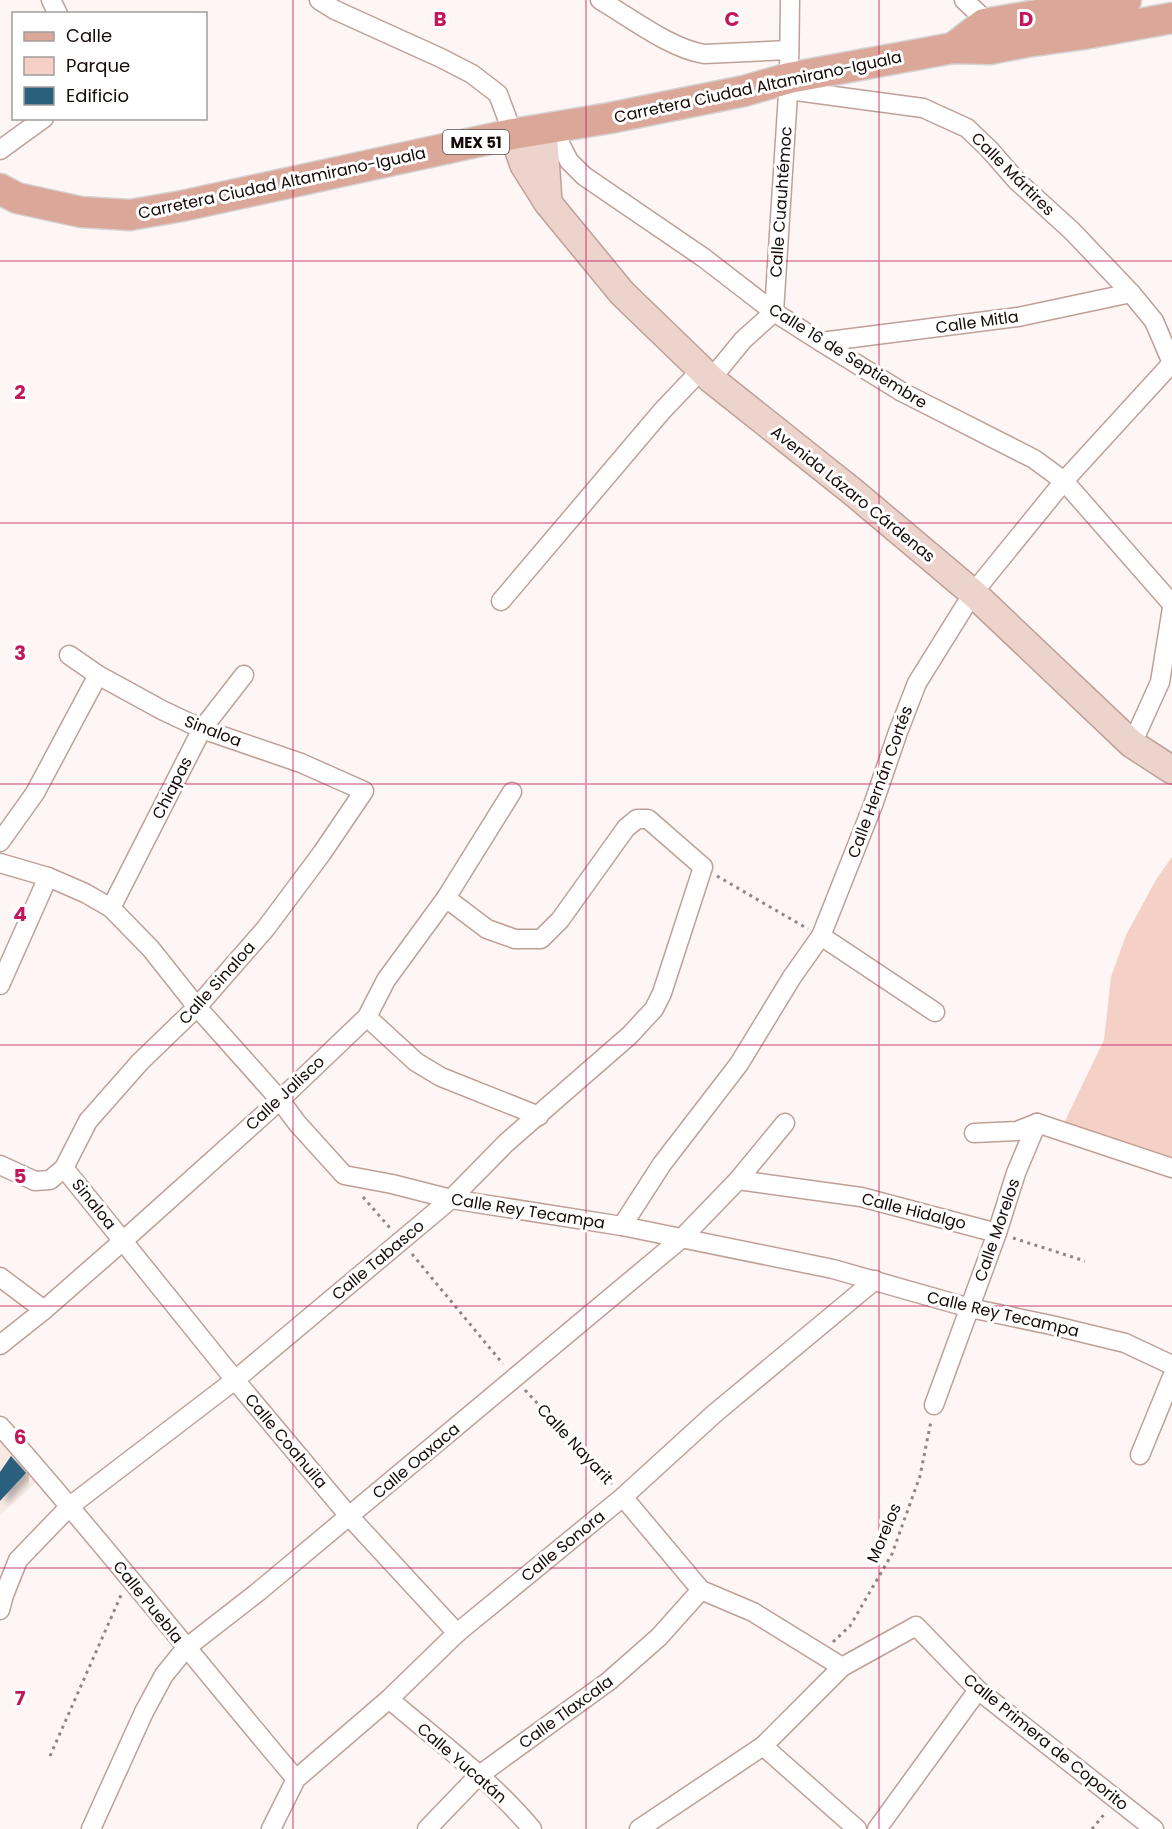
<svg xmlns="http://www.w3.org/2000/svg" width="1172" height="1829" font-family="Poppins,sans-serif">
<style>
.built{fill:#f9e9e4}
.green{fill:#f5d0c6}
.building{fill:#29617d;filter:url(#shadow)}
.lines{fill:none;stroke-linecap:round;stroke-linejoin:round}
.street-casing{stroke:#bfa098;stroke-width:21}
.secondary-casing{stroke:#bfa098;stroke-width:30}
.primary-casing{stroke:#d5d3d3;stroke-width:33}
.path{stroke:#908785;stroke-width:3;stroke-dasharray:3 4.5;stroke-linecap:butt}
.street{stroke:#fff;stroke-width:18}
.secondary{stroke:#ecd3cc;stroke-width:27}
.primary{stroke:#daa799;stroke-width:30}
.grid{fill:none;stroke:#c2185b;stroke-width:1.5;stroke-opacity:0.55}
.labels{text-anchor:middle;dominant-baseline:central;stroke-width:6;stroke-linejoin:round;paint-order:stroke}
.shield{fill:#fff;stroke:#5c5452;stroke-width:1.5}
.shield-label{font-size:15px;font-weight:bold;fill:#160b08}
.street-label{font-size:16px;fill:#160b08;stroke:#fff}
.grid-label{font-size:20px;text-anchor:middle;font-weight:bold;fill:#c2185b;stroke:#fff;stroke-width:6;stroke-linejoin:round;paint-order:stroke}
</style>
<defs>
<filter id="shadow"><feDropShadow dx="6" dy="4" stdDeviation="3" flood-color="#0004"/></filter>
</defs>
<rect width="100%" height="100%" fill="#fdf6f4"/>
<polygon class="built" points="0,1420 44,1475 0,1515"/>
<polygon class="green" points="1172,857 1172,1163 1063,1125 1104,1040 1111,977 1126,935 1157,878"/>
<polygon class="building" points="11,1456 26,1473 0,1501 0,1472"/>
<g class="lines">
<defs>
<g id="street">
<polyline points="51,0 58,14"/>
<polyline points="319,0 335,10 441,58 472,74 498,94 513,134"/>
<path d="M600,0c31,18 69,48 104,54l85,-4"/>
<polyline points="964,0 980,15 986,33"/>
<polyline points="789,90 923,108 967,128 989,149 1017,181 1072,231 1131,293 1154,321 1172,363"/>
<polyline points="552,128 569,161 584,176 704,258 774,312 821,342 902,392 1034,459 1064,481 1172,604"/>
<polyline points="0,150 44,118"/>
<polyline points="821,342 1018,317 1131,293"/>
<polyline points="711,379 743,340 774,312 789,78 790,0"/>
<polyline points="501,601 662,411 701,370"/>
<polyline points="1132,744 1160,682 1172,608"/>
<polyline points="0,842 35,793 98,675"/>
<polyline points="0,863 48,877 85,893 111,908 151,949 197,1007 280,1100 297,1123 344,1175 392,1184 451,1199 622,1226 833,1269 970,1308 1051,1325 1125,1343 1172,1365"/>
<polyline points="111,908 202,729 244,675"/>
<polyline points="821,936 935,1012"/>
<polyline points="0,985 48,877"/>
<polyline points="367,1017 416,1062 441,1077 539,1116"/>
<polyline points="1037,1123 1172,1168"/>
<polyline points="974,1133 1017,1131 1037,1123"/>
<polyline points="0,1165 35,1181 50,1180 64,1168 88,1121 140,1062 197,1007 266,928 322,853 364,791 301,763 202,729 162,710 98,675 69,655"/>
<polyline points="64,1168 235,1380 349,1516 457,1633"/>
<polyline points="738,1180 861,1197 997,1233"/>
<polyline points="622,1226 662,1164 739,1064 792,977 821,936 873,805 898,732 917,683 973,593 1064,481 1172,363"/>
<polyline points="0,1277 44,1310"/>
<polyline points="0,1345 44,1310 124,1240 280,1100 367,1017 386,980 446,898 512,792"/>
<polyline points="934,1405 997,1233 1016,1173 1037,1123"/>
<path d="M0,1426c102,115 197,236 296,353"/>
<polyline points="1140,1455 1172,1377"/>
<polyline points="623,1497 701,1590 753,1612 842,1667"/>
<polyline points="0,1610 4,1595 18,1560 70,1506 235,1380 451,1199 506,1143 630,1035 654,1009 662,993 703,867 648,819 637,819 626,828 560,920 541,939 515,939 487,929 446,898"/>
<path d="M389,1699c49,42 102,81 143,130"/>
<polyline points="763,1746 857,1829"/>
<polyline points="91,1829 144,1712 164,1675 186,1648 258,1592 682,1238 738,1180 785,1123"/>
<polyline points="271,1829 296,1779 389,1699 457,1633 623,1497 714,1414 875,1280"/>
<polyline points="427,1829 478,1776 609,1681 659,1637 701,1590"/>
<polyline points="639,1829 763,1746 842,1667 916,1626 978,1690 1154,1829"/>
<polyline points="877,1829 978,1690"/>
</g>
<g id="secondary">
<polyline points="543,130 548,201"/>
<polyline points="513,134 524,165 548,203 622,293 711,379 853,492 973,593 1132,744 1172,770"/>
</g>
<g id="primary">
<polyline points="953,48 984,24 1126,0"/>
<polyline points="0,189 17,198 81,212 130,215 182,206 513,134 610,118 744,91 789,78 953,48 990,49 1026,42 1084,34 1172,18"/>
</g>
</defs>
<use href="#street" class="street-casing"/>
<use href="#secondary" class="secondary-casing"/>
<use href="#primary" class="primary-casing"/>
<g class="path">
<polyline points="717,876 808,929"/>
<polyline points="363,1197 390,1228"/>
<polyline points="1013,1238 1085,1261"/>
<polyline points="412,1254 503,1364"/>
<polyline points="525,1390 612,1484"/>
<polyline points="833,1642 850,1626 892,1554 920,1476 931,1421"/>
<polyline points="50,1756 122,1593"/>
<polyline points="1092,1829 1106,1812"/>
</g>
<use href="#street" class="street"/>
<use href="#secondary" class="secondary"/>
<use href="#primary" class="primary"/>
</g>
<path class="grid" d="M293,0v1829M586,0v1829M879,0v1829M0,261h1172M0,523h1172M0,784h1172M0,1045h1172M0,1306h1172M0,1568h1172"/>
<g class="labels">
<rect class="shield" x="443" y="130" width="66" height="24" rx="4.5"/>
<g class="shield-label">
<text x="476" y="142">MEX 51</text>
</g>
<g class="street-label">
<text transform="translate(758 87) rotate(-12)">Carretera Ciudad Altamirano-Iguala</text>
<text transform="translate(1013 174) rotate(45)">Calle Mártires</text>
<text transform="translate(282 183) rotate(-12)">Carretera Ciudad Altamirano-Iguala</text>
<text transform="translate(781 202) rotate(-86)">Calle Cuauhtémoc</text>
<text transform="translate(977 322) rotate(-8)">Calle Mitla</text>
<text transform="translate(848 356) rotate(32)">Calle 16 de Septiembre</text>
<text transform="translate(853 494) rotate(39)">Avenida Lázaro Cárdenas</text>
<text transform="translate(213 731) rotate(21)">Sinaloa</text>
<text transform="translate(880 782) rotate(-70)">Calle Hernán Cortés</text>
<text transform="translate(172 788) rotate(-63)">Chiapas</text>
<text transform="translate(217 983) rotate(-48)">Calle Sinaloa</text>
<text transform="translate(285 1093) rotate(-43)">Calle Jalisco</text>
<text transform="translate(94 1204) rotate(51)">Sinaloa</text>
<text transform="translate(528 1211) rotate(9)">Calle Rey Tecampa</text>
<text transform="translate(914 1211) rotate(14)">Calle Hidalgo</text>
<text transform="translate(997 1230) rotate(-71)">Calle Morelos</text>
<text transform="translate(378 1260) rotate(-40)">Calle Tabasco</text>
<text transform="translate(1003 1314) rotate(13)">Calle Rey Tecampa</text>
<text transform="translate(286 1441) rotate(50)">Calle Coahuila</text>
<text transform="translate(575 1444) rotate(47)">Calle Nayarit</text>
<text transform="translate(416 1461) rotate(-40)">Calle Oaxaca</text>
<text transform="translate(884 1533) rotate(-67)">Morelos</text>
<text transform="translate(563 1546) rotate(-39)">Calle Sonora</text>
<text transform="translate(148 1602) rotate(51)">Calle Puebla</text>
<text transform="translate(566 1712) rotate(-36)">Calle Tlaxcala</text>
<text transform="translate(1046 1742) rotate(39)">Calle Primera de Coporito</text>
<text transform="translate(462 1763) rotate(41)">Calle Yucatán</text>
</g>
</g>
<g class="grid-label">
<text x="440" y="26">B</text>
<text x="732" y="26">C</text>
<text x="1026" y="26">D</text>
<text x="20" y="399">2</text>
<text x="20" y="660">3</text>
<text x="20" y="921">4</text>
<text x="20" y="1183">5</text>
<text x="20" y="1444">6</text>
<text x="20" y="1705">7</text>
</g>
<rect x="12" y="12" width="195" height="108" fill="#ffffff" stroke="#a29d9c" stroke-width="1.5"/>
<rect x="24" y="32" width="30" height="9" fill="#daa799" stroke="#a29d9c" stroke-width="1.5"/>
<text x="66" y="42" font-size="18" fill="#160b08">Calle</text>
<rect x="24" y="57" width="30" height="18" fill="#f5d0c6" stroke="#a29d9c" stroke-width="1.5"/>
<text x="66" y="72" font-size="18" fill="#160b08">Parque</text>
<rect x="24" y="87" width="30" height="18" fill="#29617d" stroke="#a29d9c" stroke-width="1.5"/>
<text x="66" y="102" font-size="18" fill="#160b08">Edificio</text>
</svg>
